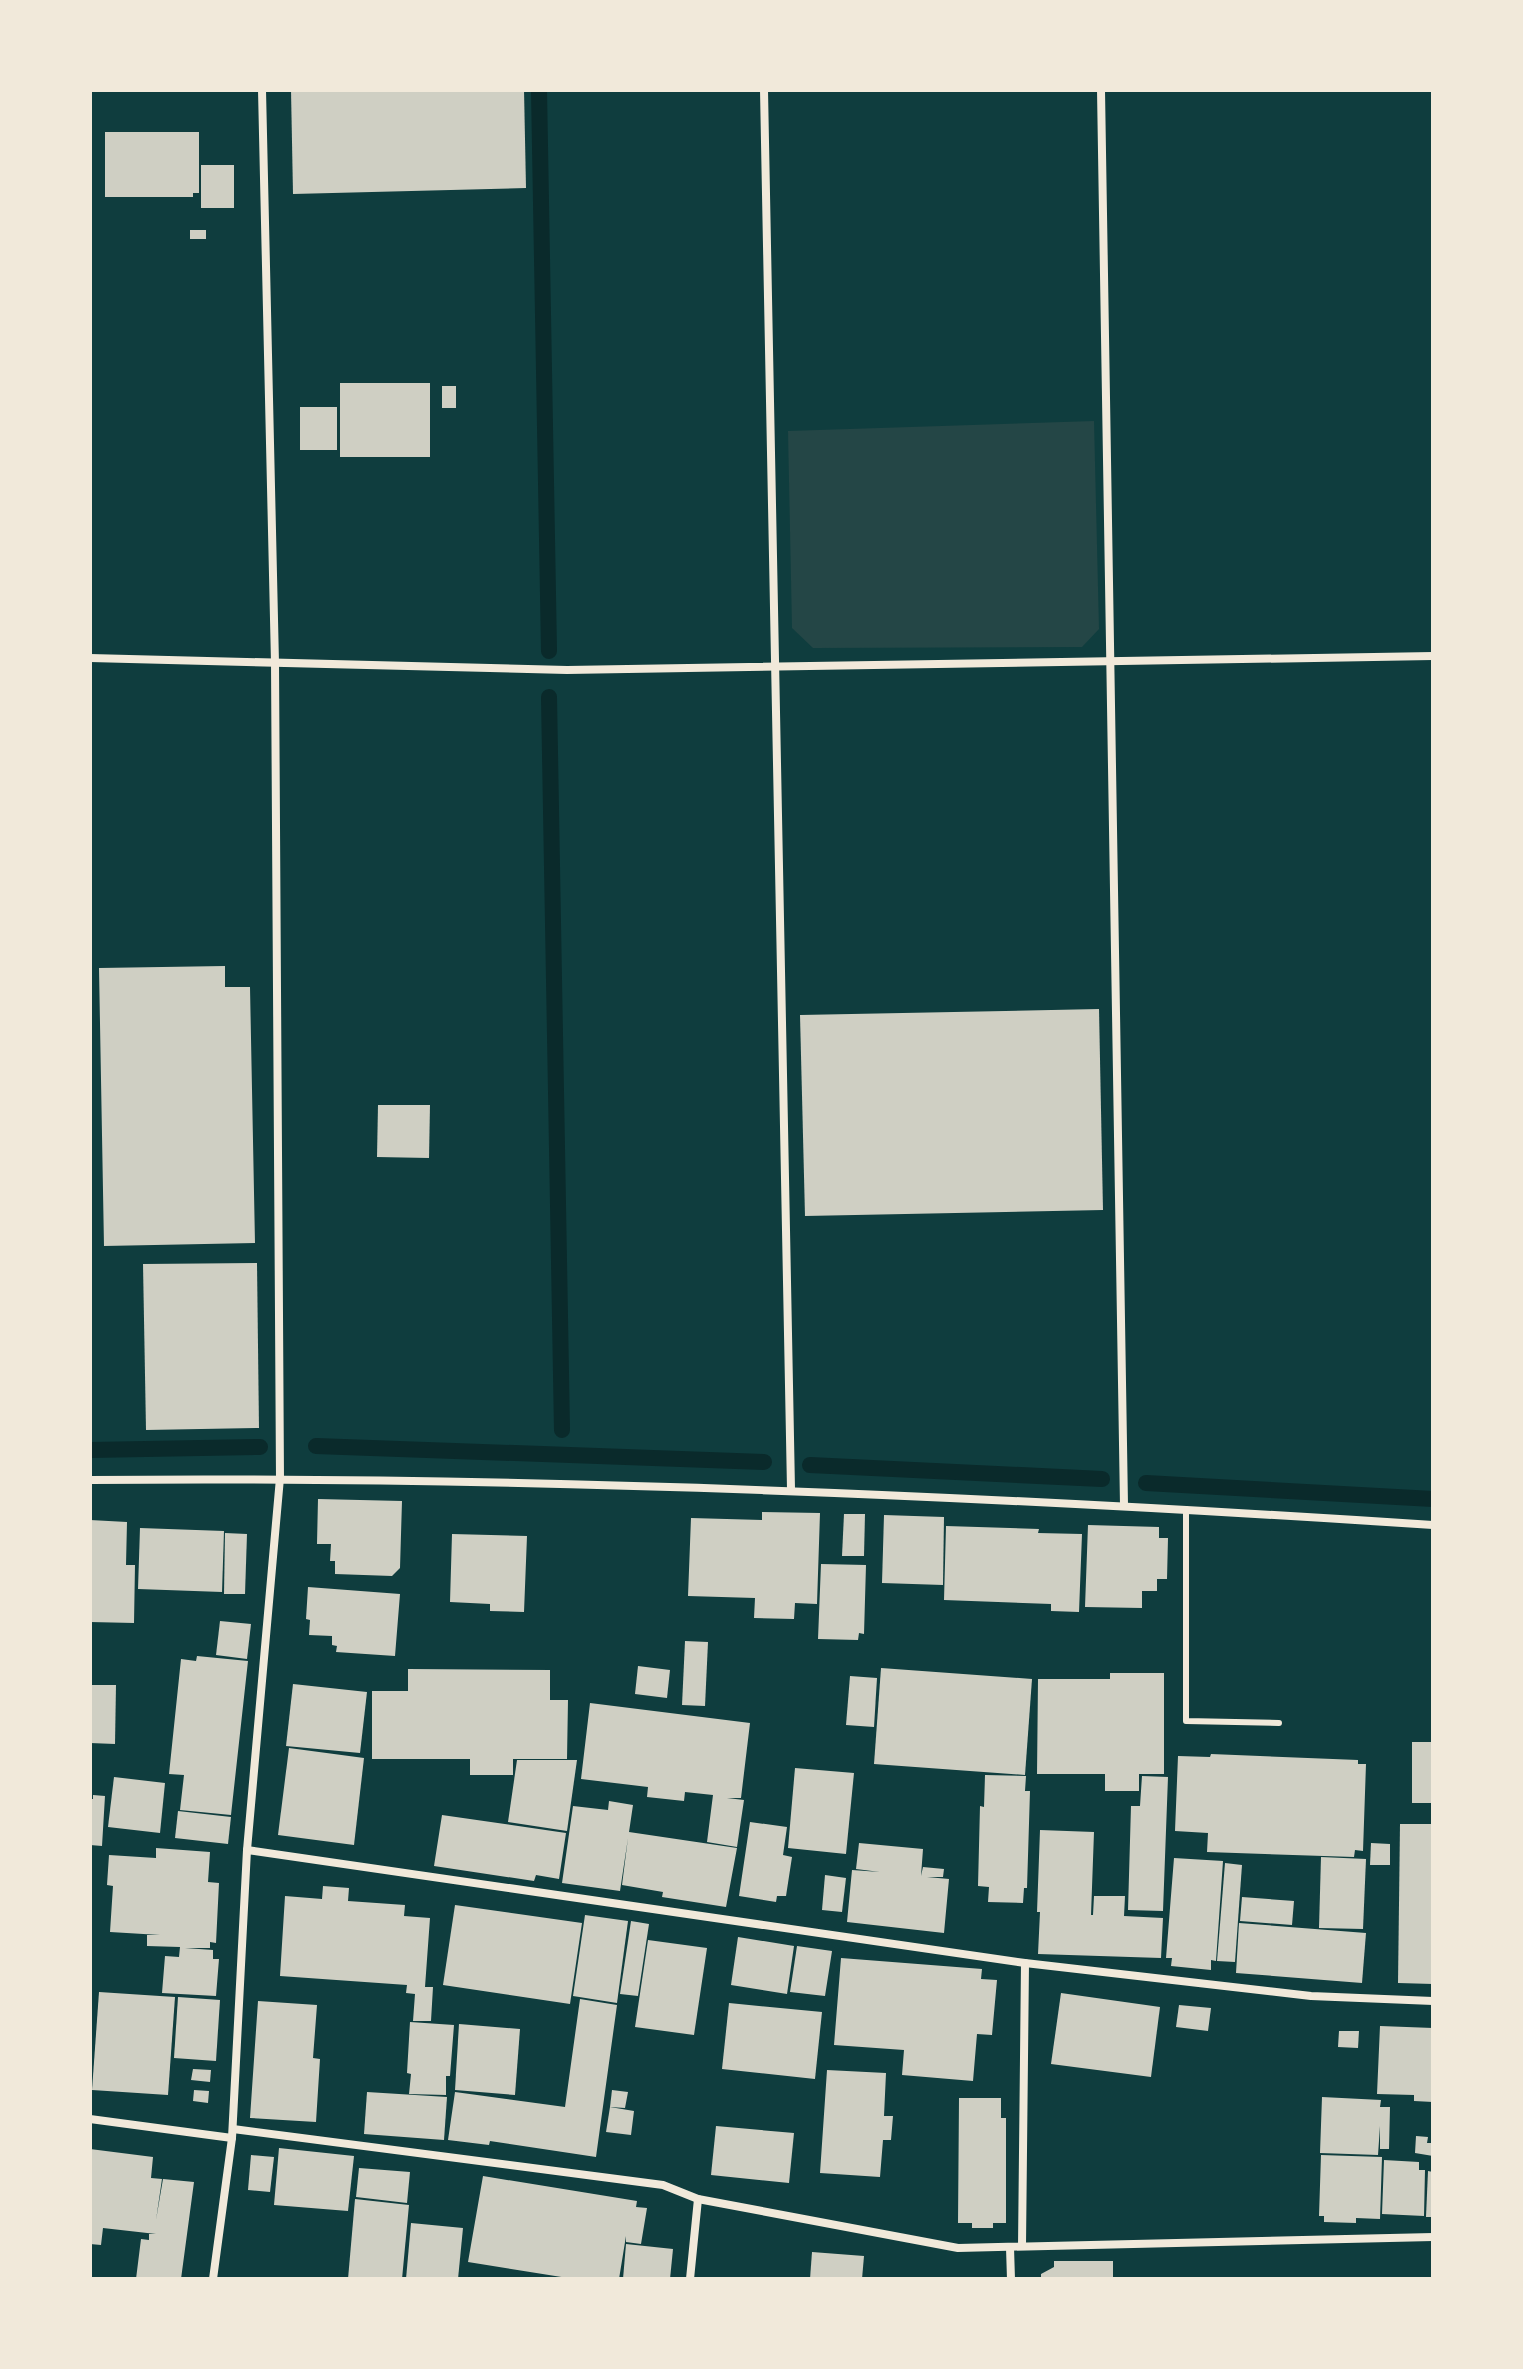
<svg xmlns="http://www.w3.org/2000/svg" width="1523" height="2369" font-family="'Work Sans',sans-serif">
<style>
.green{fill:#244646}
.lines{fill:none;stroke-linecap:round;stroke-linejoin:round}
.stream{stroke:#0a2a2b;stroke-width:16}
.building{fill:#cfcfc3}
.service{stroke:#f1e9da;stroke-width:6}
.minor{stroke:#f1e9da;stroke-width:8}
</style>
<rect width="100%" height="100%" fill="#0f3d3e"/>
<polygon class="green" points="1094,421 1099,629 1082,647 813,648 792,628 788,431"/>
<g class="lines">
<g class="stream">
<polyline points="539,90 549,651"/>
<polyline points="549,697 562,1430"/>
<polyline points="316,1446 764,1462"/>
<polyline points="90,1450 260,1447"/>
<polyline points="810,1465 1102,1479"/>
<polyline points="1146,1483 1433,1499"/>
</g>
</g>
<g class="building">
<polygon points="291,90 524,90 526,188 293,194"/>
<polygon points="105,132 199,132 199,193 193,193 193,197 105,197"/>
<rect x="201" y="165" width="33" height="43"/>
<rect x="190" y="230" width="16" height="9"/>
<rect x="340" y="383" width="90" height="74"/>
<rect x="442" y="386" width="14" height="22"/>
<rect x="300" y="407" width="37" height="43"/>
<polygon points="225,966 225,987 250,987 255,1243 104,1246 99,968"/>
<polygon points="1099,1009 1103,1210 805,1216 800,1015"/>
<polygon points="378,1105 430,1105 429,1158 377,1157"/>
<polygon points="257,1263 259,1428 146,1430 143,1264"/>
<polygon points="318,1499 402,1501 400,1568 392,1576 335,1574 335,1561 330,1561 331,1544 317,1544"/>
<polygon points="762,1512 820,1513 817,1604 795,1603 794,1619 754,1618 755,1598 688,1596 691,1518 762,1520"/>
<polygon points="844,1514 865,1514 864,1556 842,1556"/>
<polygon points="884,1515 944,1517 943,1585 882,1583"/>
<polygon points="90,1520 127,1522 126,1565 135,1565 134,1623 90,1622"/>
<polygon points="1088,1525 1159,1527 1159,1538 1168,1538 1167,1579 1157,1579 1157,1591 1142,1591 1142,1608 1085,1607"/>
<polygon points="946,1526 1039,1529 1038,1533 1082,1534 1079,1612 1051,1611 1051,1604 944,1600"/>
<polygon points="140,1528 224,1531 222,1592 138,1589"/>
<polygon points="225,1533 247,1534 245,1594 224,1594"/>
<polygon points="452,1534 527,1536 524,1612 490,1611 490,1604 450,1602"/>
<polygon points="821,1564 866,1565 864,1634 859,1633 858,1640 818,1639"/>
<polygon points="308,1587 400,1594 395,1656 336,1652 337,1646 332,1645 332,1636 309,1635 310,1620 306,1619"/>
<polygon points="220,1621 251,1624 247,1659 216,1655"/>
<polygon points="685,1641 708,1642 705,1706 682,1705"/>
<polygon points="197,1656 248,1661 231,1815 180,1810 184,1775 169,1774 181,1659 196,1661"/>
<polygon points="638,1666 670,1670 667,1698 635,1694"/>
<polygon points="881,1668 1032,1679 1025,1775 874,1764"/>
<polygon points="408,1669 550,1670 550,1700 568,1700 567,1759 513,1759 513,1775 470,1775 470,1759 372,1759 372,1691 408,1691"/>
<polygon points="1110,1673 1164,1673 1164,1774 1139,1774 1139,1791 1105,1791 1105,1774 1037,1774 1038,1679 1110,1679"/>
<polygon points="850,1676 877,1678 874,1727 846,1725"/>
<polygon points="293,1684 367,1692 360,1753 286,1746"/>
<polygon points="90,1685 116,1685 115,1744 90,1743"/>
<polygon points="590,1703 750,1723 741,1798 727,1798 744,1800 737,1847 707,1842 713,1795 685,1792 684,1801 647,1797 648,1787 581,1779"/>
<rect x="1412" y="1742" width="21" height="61"/>
<polygon points="289,1748 364,1758 354,1845 278,1835"/>
<polygon points="1211,1754 1358,1760 1358,1764 1366,1764 1363,1851 1355,1850 1354,1857 1207,1852 1208,1833 1175,1831 1178,1756 1210,1757"/>
<polygon points="517,1760 577,1760 567,1831 508,1822"/>
<polygon points="795,1768 854,1773 846,1854 788,1848"/>
<polygon points="985,1775 1026,1776 1025,1791 1030,1791 1027,1888 1024,1888 1023,1903 988,1902 989,1887 978,1886 980,1806 984,1807"/>
<polygon points="1142,1776 1168,1777 1163,1911 1128,1910 1131,1806 1140,1806"/>
<polygon points="114,1777 165,1783 160,1833 108,1827"/>
<polygon points="93,1795 105,1796 102,1846 90,1845 90,1799 93,1799"/>
<polygon points="609,1801 633,1805 629,1832 737,1848 726,1907 662,1897 663,1892 622,1885 628,1838 620,1891 562,1883 573,1806 608,1810"/>
<polygon points="178,1811 231,1817 228,1844 175,1838"/>
<polygon points="442,1815 566,1833 559,1879 536,1875 534,1881 434,1866"/>
<polygon points="750,1822 787,1827 783,1855 792,1857 786,1896 777,1896 776,1902 739,1896"/>
<polygon points="1400,1824 1433,1824 1433,1984 1398,1983"/>
<polygon points="1040,1830 1094,1832 1091,1915 1093,1915 1094,1896 1125,1896 1124,1916 1163,1918 1161,1958 1038,1954 1040,1912 1037,1912"/>
<polygon points="859,1843 923,1849 921,1876 923,1867 944,1869 943,1877 927,1877 949,1879 944,1933 847,1922 852,1870 880,1872 856,1869"/>
<polygon points="1371,1843 1390,1844 1390,1865 1370,1865"/>
<polygon points="156,1848 210,1852 208,1882 219,1883 216,1943 210,1942 210,1948 185,1948 213,1950 213,1959 219,1959 216,1996 162,1993 165,1956 179,1957 180,1947 147,1946 147,1935 160,1935 110,1932 113,1886 107,1885 109,1855 156,1858"/>
<polygon points="1321,1857 1366,1859 1363,1929 1319,1928"/>
<polygon points="1174,1858 1223,1861 1216,1961 1211,1960 1211,1970 1171,1966 1172,1958 1166,1958"/>
<polygon points="1225,1863 1242,1865 1235,1962 1217,1961"/>
<polygon points="825,1875 846,1878 842,1912 822,1910"/>
<polygon points="323,1886 349,1888 348,1901 405,1905 404,1916 430,1918 425,1987 433,1987 431,2021 413,2021 415,1994 406,1993 407,1985 280,1976 285,1896 322,1899"/>
<polygon points="1242,1897 1294,1901 1292,1925 1240,1921"/>
<polygon points="455,1905 582,1923 570,2004 443,1985"/>
<polygon points="585,1915 628,1921 617,2003 573,1996"/>
<polygon points="631,1921 649,1924 638,1996 620,1994"/>
<polygon points="1239,1923 1366,1933 1362,1983 1236,1973"/>
<polygon points="738,1937 794,1946 787,1994 731,1985"/>
<polygon points="648,1940 707,1948 694,2035 635,2027"/>
<polygon points="797,1946 832,1951 825,1996 790,1992"/>
<polygon points="841,1958 982,1969 981,1979 997,1980 992,2035 977,2034 973,2081 902,2075 904,2050 834,2045"/>
<polygon points="99,1992 175,1997 168,2095 92,2090"/>
<polygon points="1061,1993 1160,2007 1151,2077 1051,2064"/>
<polygon points="178,1997 220,2000 216,2061 174,2058"/>
<polygon points="580,1999 617,2005 596,2157 490,2141 489,2145 448,2140 455,2092 565,2107"/>
<polygon points="258,2001 317,2005 313,2058 320,2059 316,2122 250,2118"/>
<polygon points="729,2003 822,2012 815,2079 722,2069"/>
<polygon points="1179,2005 1211,2008 1208,2031 1176,2027"/>
<polygon points="410,2022 454,2025 450,2076 446,2076 446,2095 409,2094 411,2074 407,2073"/>
<polygon points="459,2024 520,2029 515,2095 455,2090"/>
<polygon points="1380,2026 1433,2028 1433,2102 1414,2101 1414,2095 1377,2094"/>
<polygon points="1339,2031 1359,2031 1358,2048 1338,2047"/>
<polygon points="193,2069 211,2070 210,2082 191,2080"/>
<polygon points="827,2070 886,2073 884,2116 893,2116 891,2140 883,2140 880,2177 820,2173"/>
<polygon points="194,2090 209,2091 208,2103 193,2101"/>
<polygon points="612,2090 628,2092 625,2108 610,2107"/>
<polygon points="367,2092 447,2097 444,2140 364,2134"/>
<polygon points="1322,2097 1381,2100 1380,2107 1390,2107 1389,2149 1380,2149 1380,2126 1378,2155 1320,2153"/>
<polygon points="959,2098 1001,2098 1001,2118 1006,2118 1006,2223 993,2223 993,2228 972,2228 972,2223 958,2223"/>
<polygon points="610,2107 634,2111 631,2135 606,2132"/>
<polygon points="716,2126 794,2133 789,2183 711,2175"/>
<polygon points="1416,2136 1428,2137 1427,2143 1433,2143 1433,2156 1415,2153"/>
<polygon points="279,2148 354,2156 348,2211 274,2205"/>
<polygon points="90,2149 153,2157 151,2178 162,2179 156,2220 163,2179 194,2182 181,2279 136,2279 141,2239 149,2240 149,2234 156,2234 103,2228 101,2245 90,2244"/>
<polygon points="251,2155 274,2157 270,2192 248,2190"/>
<polygon points="1321,2155 1382,2157 1380,2219 1356,2218 1356,2223 1324,2222 1324,2216 1319,2216"/>
<polygon points="1384,2160 1419,2162 1419,2170 1425,2170 1424,2216 1382,2214"/>
<polygon points="359,2168 410,2172 407,2203 356,2197"/>
<polygon points="1428,2171 1433,2172 1433,2217 1426,2217"/>
<polygon points="483,2176 637,2201 636,2207 647,2208 641,2244 626,2242 626,2236 619,2279 574,2279 468,2262"/>
<polygon points="355,2199 409,2205 402,2279 348,2279"/>
<polygon points="411,2223 463,2228 458,2279 406,2279"/>
<polygon points="626,2244 673,2249 670,2279 623,2279"/>
<polygon points="812,2252 864,2256 862,2279 810,2279"/>
<polygon points="1054,2261 1113,2261 1113,2279 1041,2279 1041,2274 1054,2267"/>
</g>
<g class="lines">
<polyline class="service" points="1186,1509 1186,1721 1279,1723"/>
<g class="minor">
<polyline points="764,90 791,1489"/>
<polyline points="1101,90 1124,1505"/>
<polyline points="90,658 567,670 1433,656"/>
<path d="M90,1480c448,-4 896,16 1343,45"/>
<polyline points="247,1850 1025,1963 1311,1996 1433,2001"/>
<polyline points="90,2119 232,2138"/>
<polyline points="233,2129 663,2185 698,2199 958,2248 1433,2237"/>
<polyline points="1022,2246 1025,1963"/>
<polyline points="1010,2247 1011,2279"/>
<polyline points="213,2279 232,2138 247,1850 280,1478 275,663 262,90"/>
<polyline points="690,2279 698,2199"/>
</g>
</g>
<rect width="1523" height="2369" fill="none" stroke="#f1e9da" stroke-width="184"/>
</svg>
